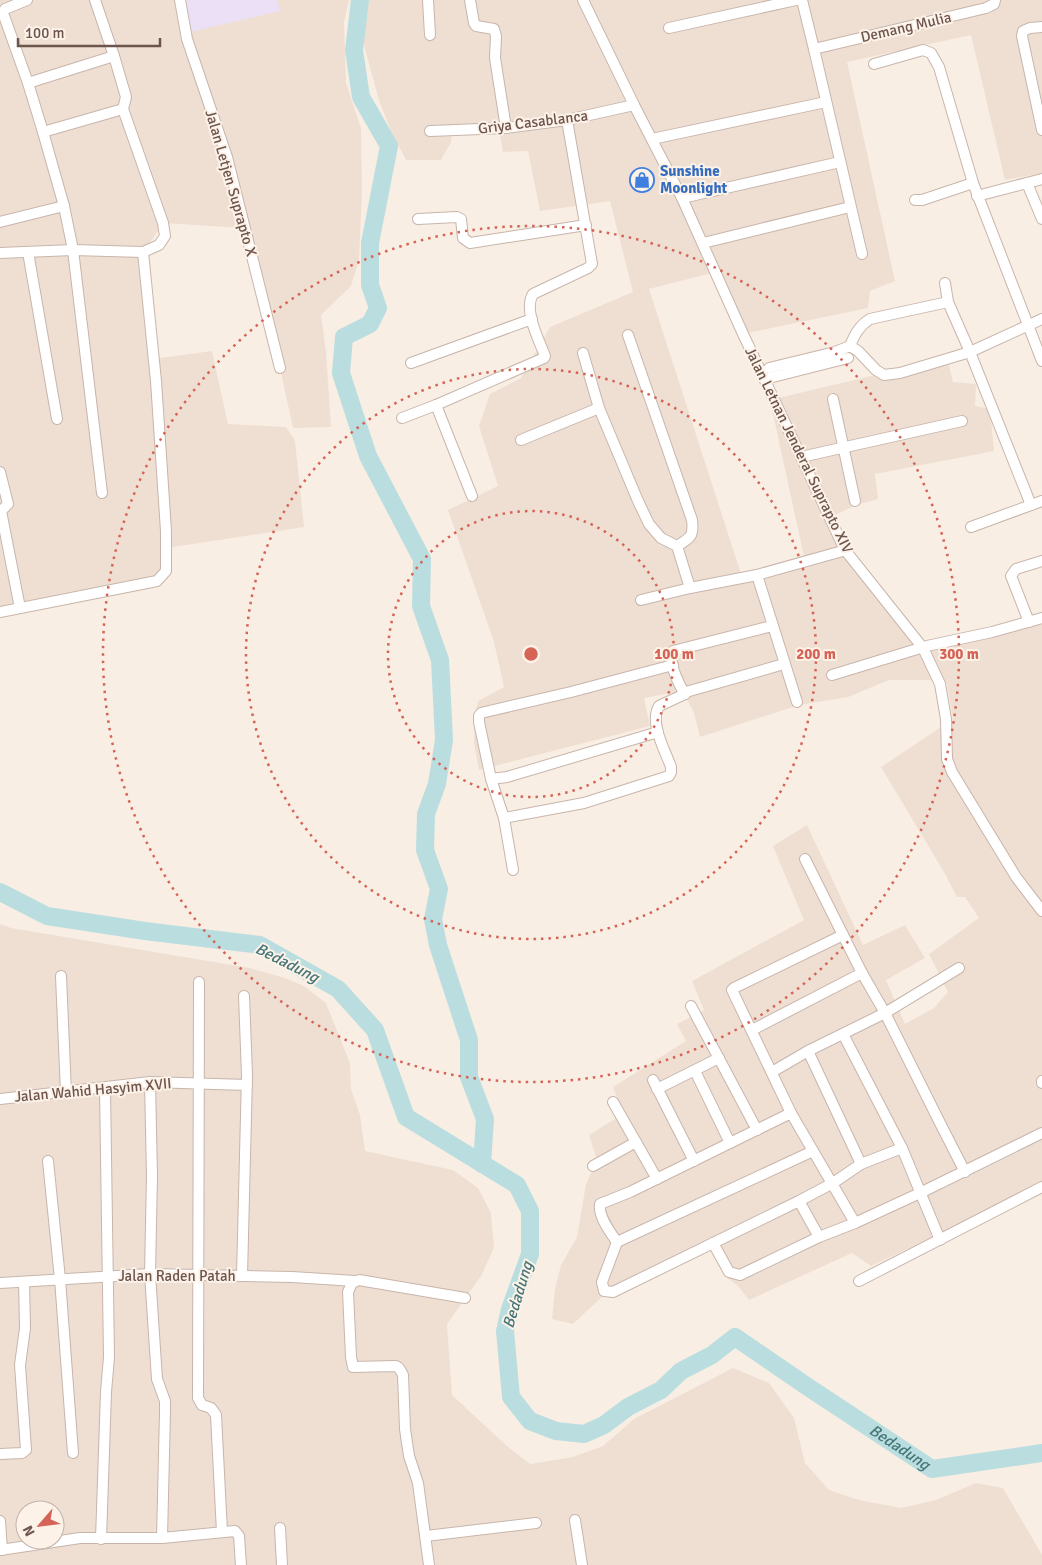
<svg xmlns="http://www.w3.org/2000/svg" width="1042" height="1565" font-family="Signika,sans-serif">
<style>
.residential{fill:#efdfd2;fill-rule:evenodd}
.education{fill:#ebe0f5}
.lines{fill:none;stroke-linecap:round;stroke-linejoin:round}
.river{stroke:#badee0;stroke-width:18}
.minor-casing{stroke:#c8b5ab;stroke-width:12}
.minor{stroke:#fff;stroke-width:10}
.ring{fill:none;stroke:#d56356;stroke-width:2.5;stroke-dasharray:2.5 5}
.labels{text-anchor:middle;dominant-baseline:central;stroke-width:4;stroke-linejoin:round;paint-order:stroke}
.street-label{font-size:15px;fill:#6d544c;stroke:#fcf2e8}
.shop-label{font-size:15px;font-weight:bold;fill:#366cbe;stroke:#fcf2e8;text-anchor:start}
.water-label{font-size:16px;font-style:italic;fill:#467678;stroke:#fcf2e8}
.centre{fill:#d56356;stroke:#fcf2e8;stroke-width:2.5}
.ring-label{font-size:15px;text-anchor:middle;font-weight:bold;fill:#d56356;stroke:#fcf2e8;stroke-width:4;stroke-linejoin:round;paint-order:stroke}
</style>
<rect width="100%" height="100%" fill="#f9eee3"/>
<g class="residential">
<polygon points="0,0 349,0 344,22 346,83 361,128 362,191 359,260 351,286 321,315 326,352 331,427 293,428 280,368 244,228 163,223 143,253 153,359 212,351 228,424 286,427 295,441 304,527 167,548 166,571 157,581 0,612"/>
<polygon points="369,0 1042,0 1042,173 1005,180 971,35 847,62 895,281 870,291 868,308 743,334 716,272 649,289 742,577 805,561 770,400 947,358 953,382 976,384 975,406 990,409 994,451 875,474 878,499 856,505 831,517 846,550 926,646 1042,618 1042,1185 871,1266 852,1253 749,1300 738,1286 726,1277 727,1266 712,1246 604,1295 573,1324 552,1319 555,1289 561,1265 577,1237 586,1184 597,1160 589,1135 623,1114 613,1087 686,1041 677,1024 704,1010 692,981 804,920 773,846 807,825 863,945 905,925 925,958 886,980 905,1024 934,1008 948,992 929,954 979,918 965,897 957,897 944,872 881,767 953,719 947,683 933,680 889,680 848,697 799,705 700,737 694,713 683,691 644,698 650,726 479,770 474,743 475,716 478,701 504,687 494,642 448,510 498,486 479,426 490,394 521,378 550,327 633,292 610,201 540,211 528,151 503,152 498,122 452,128 451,142 441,160 406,160 390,129 379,100 362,38"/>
<path d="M0,924l11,4 239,40 35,10 19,8 22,17 24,60 1,26 9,26 5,36 88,19 25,18 13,25 3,35 -13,28 -34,48 5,71 56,52 22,17 43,-7 30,-11 31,-27 99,-51 36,15 25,35 11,45 24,27 30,10 42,8 35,-8 40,-17 27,5 39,67v10h-1042zM25,1510h30v30h-30z"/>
</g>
<polygon class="education" points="184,0 277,0 280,11 190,32"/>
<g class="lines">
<g class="river">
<polyline points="360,0 354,50 361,97 389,146 370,243 370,285 378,308 370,324 344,337 341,373 368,456 422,559 421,606 440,660 444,740 437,784 426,814 425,850 439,889 433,919 438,945 469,1040 469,1077 485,1119 482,1164"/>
<path id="s1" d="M0,892l47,24 98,15 115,14 78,44 37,41 31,87 111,68 13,26v43l-20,55 -5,22 6,66 19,24 26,10 28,3 20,-9 24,-18 33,-17 20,-19 31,-16 23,-18 73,50 124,82 110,-16"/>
</g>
<defs>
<g id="minor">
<polyline points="27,0 5,9 3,13 28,83 43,132 64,206 73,250 102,493"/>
<polyline points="180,0 187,39 227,157 280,368"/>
<polyline points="428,0 430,35"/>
<polyline points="470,0 474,23 476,26 494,29 496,36 495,58 506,128"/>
<polyline points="583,0 634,105 682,198 743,334 845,550 923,648 940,684 946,719 947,759 952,772 1016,877 1042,911"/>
<polyline points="802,0 814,49 986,8 994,4 995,0"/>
<polyline points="1042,27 1030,28 1023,31 1022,36 1042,130"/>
<polyline points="669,28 796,0"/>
<polyline points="814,49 862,254"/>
<polyline points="874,64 923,50 931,53 939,67 973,183 922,200 915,200"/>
<polyline points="28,83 114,56"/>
<polyline points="430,131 506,128 567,120 634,105"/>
<polyline points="43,132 123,109"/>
<polyline points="652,139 826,102"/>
<polyline points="973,183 1042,361"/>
<polyline points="1027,183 1042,219"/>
<polyline points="977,196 1042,179"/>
<polyline points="682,198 840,162"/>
<polyline points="418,219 457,217 461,219 463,238 470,243 586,225"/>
<polyline points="0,222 64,206"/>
<polyline points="703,243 850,207"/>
<polyline points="28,252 57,419"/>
<polyline points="0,253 73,250 143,252"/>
<polyline points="945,283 948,302 970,352 1031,505"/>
<path d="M628,335l64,185c2,17 -2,18 -15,26"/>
<path d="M850,346c5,-12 9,-20 20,-27l78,-17"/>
<polyline points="583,353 599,408 638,501 649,524 661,538 677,546 690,588"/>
<polyline points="411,363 532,319"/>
<polyline points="769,368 835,352 850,346 858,351 876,370 884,375 900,373 970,352 1042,319"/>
<polyline points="765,379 848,358"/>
<polyline points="833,399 855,501"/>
<polyline points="402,418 436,405"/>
<polyline points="521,440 599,408"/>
<polyline points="801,457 962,421"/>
<polyline points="0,472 8,504 1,511 20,608"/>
<path d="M472,496l-36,-91 108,-47 1,-2c-6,-16 -22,-46 -12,-62l55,-26 4,-4 -25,-144"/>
<polyline points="971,527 1042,501"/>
<polyline points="757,575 797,702"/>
<polyline points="641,600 690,588 757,575 846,550"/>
<polyline points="0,612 157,581 166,571 166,531 156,381 143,252 159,245 165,236 163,223 123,109 126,97 114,56 95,0"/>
<polyline points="1029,622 1011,576 1016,569 1042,561"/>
<path d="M772,626l-99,25c-6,9 6,34 12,43l1,-2 98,-28"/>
<polyline points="832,675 927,646 992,632 1042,618"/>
<polyline points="491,779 507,777 658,732"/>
<path d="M504,818l80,-15 85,-27 2,-4v-5c-6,-17 -22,-44 -12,-61l26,-12"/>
<polyline points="805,859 862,973 885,1013 940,1123 965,1172"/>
<polyline points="513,870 504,818 491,779 479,722 479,716 481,713 571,692 673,665"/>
<polyline points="843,935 734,988 732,990 791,1113 855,1223"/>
<polyline points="61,976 66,1093"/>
<polyline points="199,982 198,1398 202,1405 211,1408 216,1415 222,1532"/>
<polyline points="691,1006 757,1130"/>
<polyline points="752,1030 862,973"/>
<polyline points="843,1034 902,1148 940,1240"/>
<polyline points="808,1051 861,1164"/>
<polyline points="695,1071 730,1143"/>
<polyline points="772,1072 808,1051 885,1013 959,968"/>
<polyline points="653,1080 694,1161"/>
<polyline points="1042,1081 1042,1083"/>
<polyline points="150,1082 152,1176 150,1274 157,1379 165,1401 165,1412 162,1538"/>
<polyline points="657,1089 719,1058"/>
<polyline points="0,1099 150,1082 247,1085"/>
<polyline points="613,1102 657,1179"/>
<path d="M791,1113l-161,79 -30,12c-2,12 10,28 17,38l-15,40 2,9 9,1 186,-91 34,-18 28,-19 41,-16"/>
<polyline points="48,1161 60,1279 73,1453"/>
<polyline points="593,1166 636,1142"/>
<polyline points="799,1201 819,1237"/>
<polyline points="617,1242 813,1151"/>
<polyline points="713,1243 729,1272 740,1275 819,1237 855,1223 920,1193 1042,1133"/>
<polyline points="242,1276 247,1075 244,996"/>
<polyline points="859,1281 1042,1187"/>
<polyline points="0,1283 150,1274 292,1277 355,1281"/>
<polyline points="0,1454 22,1453 26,1450 20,1365 25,1328 24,1282"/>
<polyline points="575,1520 582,1565"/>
<polyline points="0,1521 2,1550"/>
<polyline points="280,1528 282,1565"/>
<polyline points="426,1536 536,1523"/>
<polyline points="101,1539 106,1392 109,1357 105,1088"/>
<polyline points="0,1550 80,1538 162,1538 235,1531 239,1536 241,1565"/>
<polyline points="429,1565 418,1483 409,1456 405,1429 403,1375 399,1368 396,1366 353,1367 351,1357 348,1292 352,1283 359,1280 465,1298"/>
</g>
</defs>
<use href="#minor" class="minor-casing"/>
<use href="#minor" class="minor"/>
</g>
<g class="ring">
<circle cx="531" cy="654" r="143"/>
<circle cx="531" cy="654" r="285"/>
<circle cx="531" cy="654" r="428"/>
</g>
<defs>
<symbol id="shop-ring" viewBox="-11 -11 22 22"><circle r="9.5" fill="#fcf2e8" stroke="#3f7fe0" stroke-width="1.5"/><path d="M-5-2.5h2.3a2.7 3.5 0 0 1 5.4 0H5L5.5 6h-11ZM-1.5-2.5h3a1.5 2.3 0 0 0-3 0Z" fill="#3f7fe0"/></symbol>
</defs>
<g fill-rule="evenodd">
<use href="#shop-ring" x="628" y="166" width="28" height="28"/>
</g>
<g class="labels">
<g class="street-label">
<text transform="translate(906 27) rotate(-13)">Demang Mulia</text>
<text transform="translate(533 122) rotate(-7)">Griya Casablanca</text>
<text transform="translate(231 183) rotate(74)">Jalan Letjen Suprapto X</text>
<text transform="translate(799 450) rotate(64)">Jalan Letnan Jenderal Suprapto XIV</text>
<text transform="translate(93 1090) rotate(-5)">Jalan Wahid Hasyim XVII</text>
<text x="177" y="1276">Jalan Raden Patah</text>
</g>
<g class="shop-label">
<text x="660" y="171">Sunshine<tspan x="660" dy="17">Moonlight</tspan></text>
</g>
<g class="water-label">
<text transform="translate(287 963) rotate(27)">Bedadung</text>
<text transform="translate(518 1295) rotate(-73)">Bedadung</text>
<text stroke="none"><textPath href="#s1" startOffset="1320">Bedadung</textPath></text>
</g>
</g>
<circle cx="531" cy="654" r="8" class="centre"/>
<g class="ring-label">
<text x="674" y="659">100 m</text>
<text x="816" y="659">200 m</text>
<text x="959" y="659">300 m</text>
</g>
<g transform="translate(40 1525) rotate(242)"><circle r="24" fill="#fcf2e8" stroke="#c3b3aa"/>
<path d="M0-4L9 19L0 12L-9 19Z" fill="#d56356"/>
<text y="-8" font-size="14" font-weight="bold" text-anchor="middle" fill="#6d544c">N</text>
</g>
<path d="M18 38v8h142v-8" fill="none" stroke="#6d544c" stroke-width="2.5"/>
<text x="25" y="38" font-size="15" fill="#6d544c" stroke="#fcf2e8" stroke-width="4" paint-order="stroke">100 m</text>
</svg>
